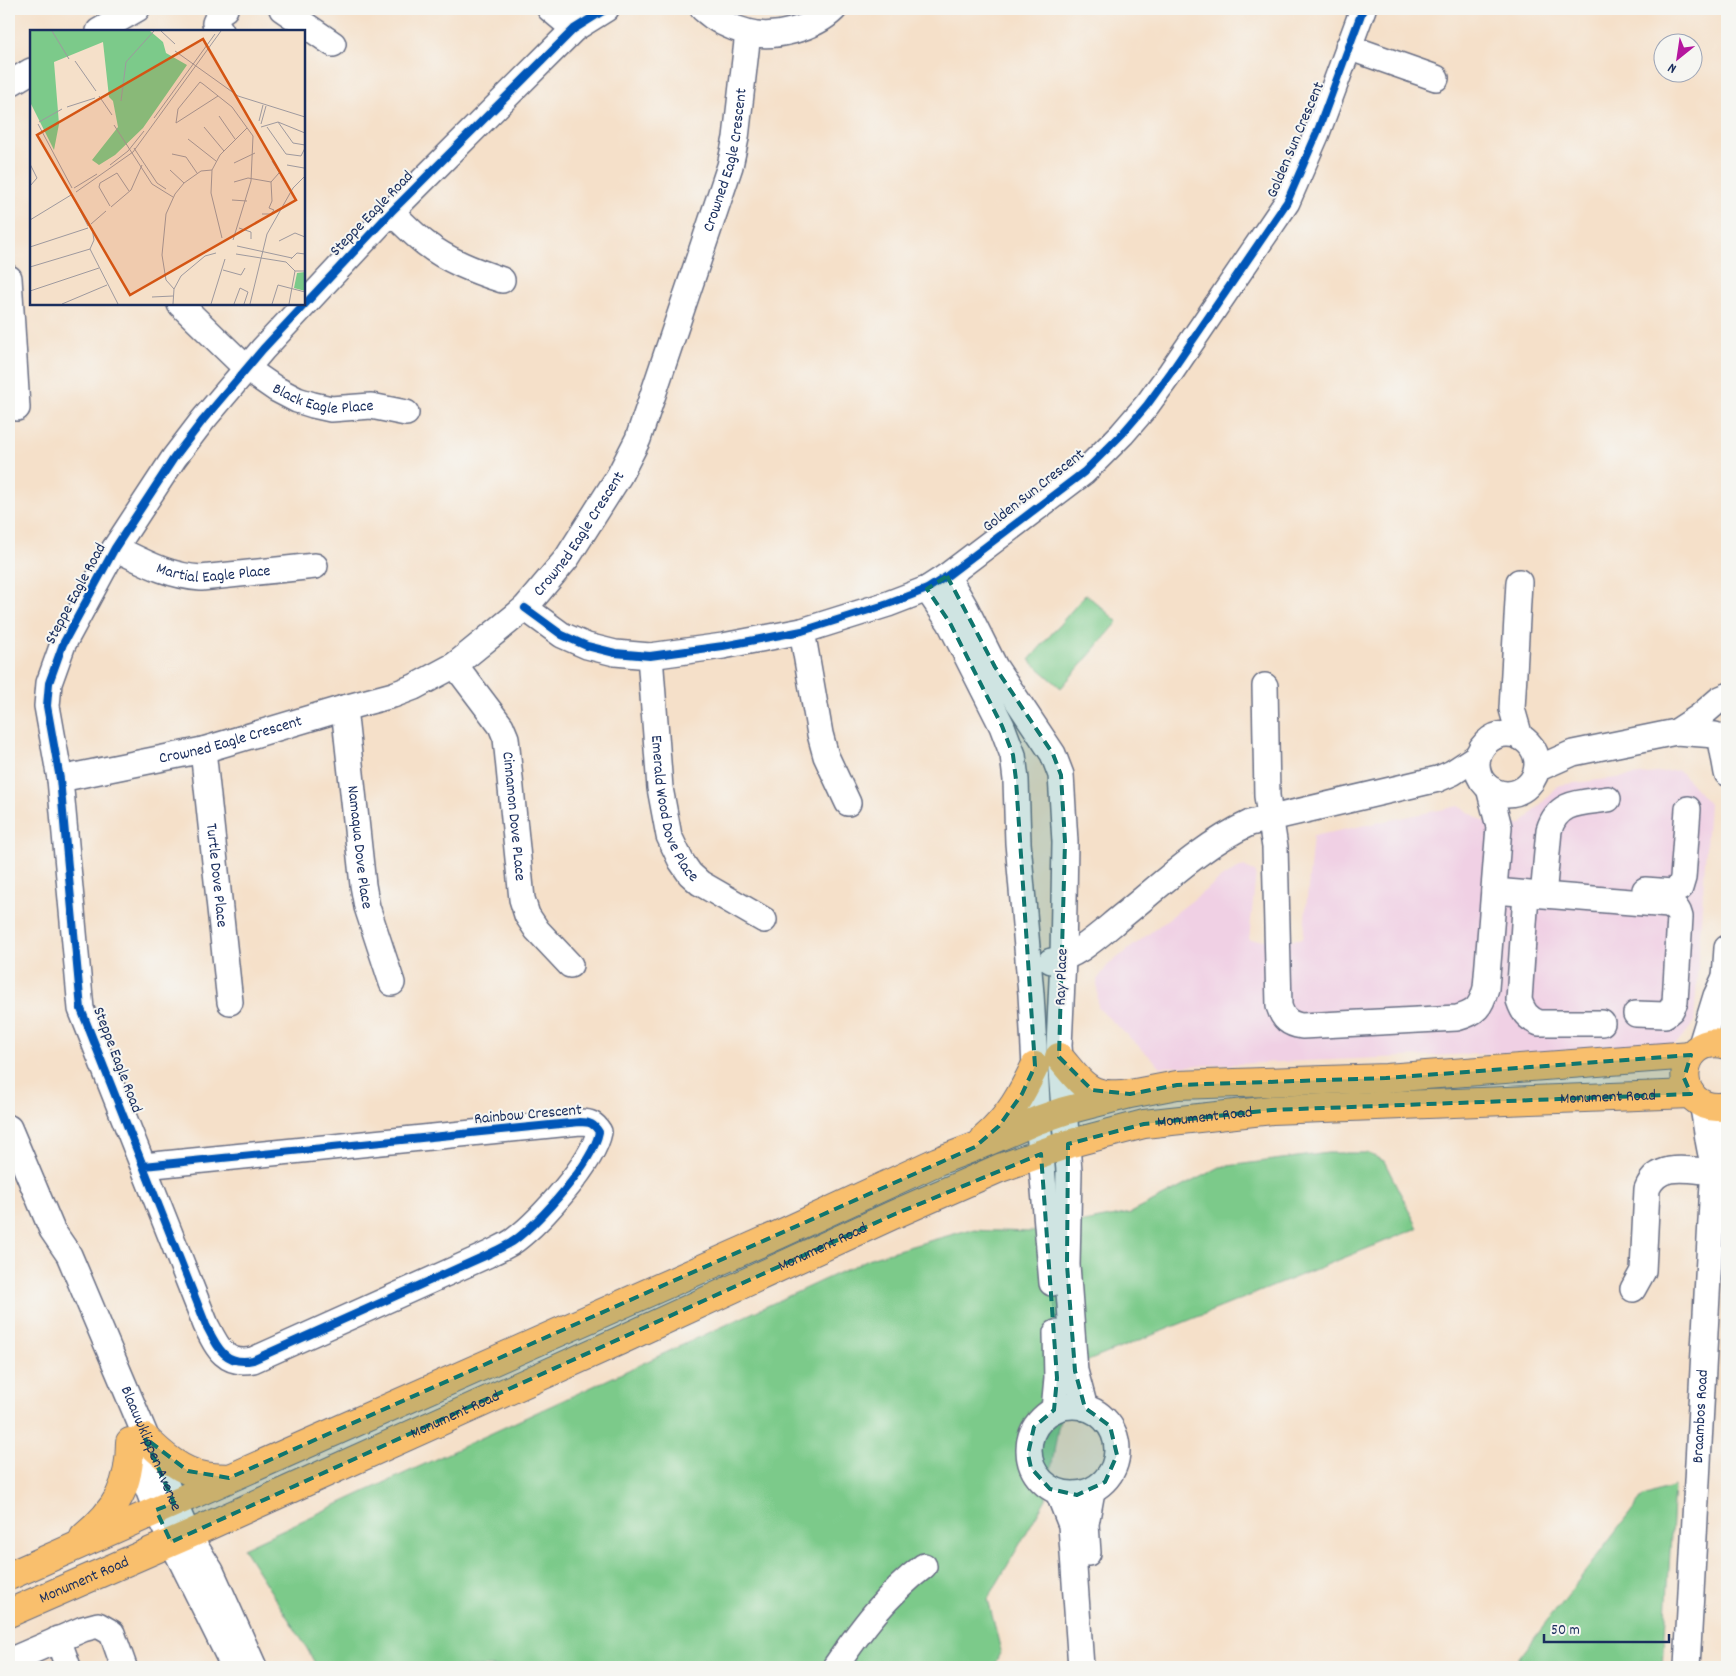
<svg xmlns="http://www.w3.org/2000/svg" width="1736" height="1676" font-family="Dekko,sans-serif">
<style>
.built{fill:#f0d0e4}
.green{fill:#7cca8a;stroke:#4c7c74}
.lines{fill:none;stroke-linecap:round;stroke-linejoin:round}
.minor-casing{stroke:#676d83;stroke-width:28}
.major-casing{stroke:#676d83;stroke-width:30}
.minor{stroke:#fff;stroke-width:25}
.major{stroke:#f9bf6d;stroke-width:28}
.cycleway-casing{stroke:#f6f6f2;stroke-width:11}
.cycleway{stroke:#0057b8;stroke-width:8}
.marked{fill:#0f766e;fill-opacity:0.2;stroke:#0f766e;stroke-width:4;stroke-dasharray:10 6;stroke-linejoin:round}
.labels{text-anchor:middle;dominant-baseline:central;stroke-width:4;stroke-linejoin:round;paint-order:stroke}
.street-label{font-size:16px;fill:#1b2f5e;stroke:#f6f6f2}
.inset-road{fill:none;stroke:#9e999e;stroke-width:1}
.view{fill:#d45514;fill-opacity:0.15;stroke:#d45514;stroke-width:2.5}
.inset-edge{fill:none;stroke:#1b2f5e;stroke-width:2.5}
</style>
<rect width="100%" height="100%" fill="#f6f6f2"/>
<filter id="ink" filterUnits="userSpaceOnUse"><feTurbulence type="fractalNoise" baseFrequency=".02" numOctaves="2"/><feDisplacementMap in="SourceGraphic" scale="10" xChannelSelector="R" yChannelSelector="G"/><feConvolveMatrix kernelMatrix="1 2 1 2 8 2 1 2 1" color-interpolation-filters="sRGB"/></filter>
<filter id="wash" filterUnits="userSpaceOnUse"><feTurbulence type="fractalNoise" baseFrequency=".0096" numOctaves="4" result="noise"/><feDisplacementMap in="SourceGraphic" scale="20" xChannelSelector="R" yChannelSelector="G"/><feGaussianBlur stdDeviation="1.12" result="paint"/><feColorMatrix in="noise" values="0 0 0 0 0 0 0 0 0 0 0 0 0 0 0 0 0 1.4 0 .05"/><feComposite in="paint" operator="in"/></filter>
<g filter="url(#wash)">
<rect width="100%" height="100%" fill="#f5e0c9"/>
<polygon class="built" points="1679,770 1709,804 1694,1023 1674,1046 1161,1067 1098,1008 1097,980 1108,965 1224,876 1244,866 1256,873 1249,940 1303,939 1313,836 1459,806 1483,821 1521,825 1559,785"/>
<g class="green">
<polygon points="1086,594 1118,622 1061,688 1029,660"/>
<polygon points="1328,1153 1367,1153 1384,1161 1418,1228 1068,1369 1046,1499 988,1599 1001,1651 993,1667 317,1667 305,1645 243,1548 873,1257 968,1230 1031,1232 1131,1213 1220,1167"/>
<polygon points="1674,1486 1663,1667 1514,1667 1517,1661 1643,1496"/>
</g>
</g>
<g filter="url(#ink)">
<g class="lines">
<defs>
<g id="minor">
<polyline points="282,9 333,44"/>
<polyline points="550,9 574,29"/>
<path d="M703,9c12,11 28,19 44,23 26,8 68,-4 87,-23"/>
<polyline points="99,31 137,9"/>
<polyline points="221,31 215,23 220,12 225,9"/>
<polyline points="1348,47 1436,78"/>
<polyline points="9,84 31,71"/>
<path d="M391,212c11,10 22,22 34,31 23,18 50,28 77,37"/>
<polyline points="9,278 17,408"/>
<path id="s1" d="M180,304l67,65 29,20 21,11 16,5 18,4 40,-3 35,7"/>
<path id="s2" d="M115,548c29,14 53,28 86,30l114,-12"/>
<polyline points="947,576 965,607 995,667 1053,754 1061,775 1065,842 1063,959 1059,1046 1069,1171 1067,1265 1075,1371 1085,1408"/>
<polyline points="1519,582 1512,709 1520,737"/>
<polyline points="927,589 950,623 1002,726 1013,755 1016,780 1018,843 1031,994 1038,1120 1052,1283"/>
<polyline points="525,608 562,635 587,646 615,653 650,656 723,646 802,631 888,604 927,589 947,576 1084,472 1122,434 1147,405 1171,372 1287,202 1317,133 1363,9"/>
<polyline points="802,631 820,734 826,756 848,803"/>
<path id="s3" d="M650,656l10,132 9,48 12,25 9,13 10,9 64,37"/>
<path id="s4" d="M455,665l46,61 5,12 16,161 5,16 10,15 33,35"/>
<path d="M1265,686l2,110 8,51 4,159c4,13 10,18 23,20l155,-8c19,-5 24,-11 29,-30l13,-161 -10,-39"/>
<path id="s5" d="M344,708l19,177 4,22 25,76"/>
<polyline points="1676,732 1699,717 1720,699 1727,696"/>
<circle cx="1507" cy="764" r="30"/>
<polyline points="1721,740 1727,773"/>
<path id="s6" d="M203,750l27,252"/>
<polyline points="1537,769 1573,753 1676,732 1715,735"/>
<path id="s7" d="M60,779l143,-29 141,-42 49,-13 21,-8 41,-22 70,-57 42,-50 52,-82 19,-37 92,-273 6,-28 12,-105"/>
<path d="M1544,886l5,-56c9,-30 33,-27 59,-31"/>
<polyline points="1645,890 1673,892 1680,888 1683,878 1688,809"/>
<polyline points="1494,891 1669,905 1678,911 1680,917 1675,1002 1671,1010 1665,1015 1636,1014"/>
<path d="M1526,894l-7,106c4,12 8,18 20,23h63"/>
<polyline points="1727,948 1725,977 1727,988"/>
<path d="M1051,961c26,-4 49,-27 70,-44 41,-33 81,-72 129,-94l188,-44 14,-6 26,-17"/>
<polyline points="1700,1048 1716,996 1725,977"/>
<path id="s8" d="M9,1128l43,102 17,25 105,248 14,32 23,36 43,96"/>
<polyline points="1714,1165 1720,1155 1727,1128"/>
<path d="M144,1166l436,-44c10,0 14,2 19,10 -6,31 -59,89 -84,108 -8,6 -19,10 -28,15l-234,105c-28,6 -36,-13 -47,-35l-125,-316 -21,-230 -13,-73 2,-23 14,-39 52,-96 59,-90 29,-38 60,-71 128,-137 183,-183 32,-20"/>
<path d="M1633,1289l10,-18 4,-82c11,-28 42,-19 67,-17"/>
<circle cx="1073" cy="1450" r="44"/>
<polyline points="1054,1410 1057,1378 1056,1333"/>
<polyline points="132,1447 156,1510 234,1667"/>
<polyline points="1058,1492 1071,1525 1081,1667"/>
<polyline points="1088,1553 1086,1524 1092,1491"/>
<polyline points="58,1639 68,1667"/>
<polyline points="9,1661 83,1629 98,1625 112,1633 124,1667"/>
<path d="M835,1667c26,-38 52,-73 89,-101"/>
<path id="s9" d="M1687,1667l27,-502c-7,-19 -7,-41 -12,-61"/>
</g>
<g id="major">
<path d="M1727,1045c-53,-15 -58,72 0,61"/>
<path d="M1059,1057c12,13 24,33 42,36 6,2 14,1 20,1"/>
<path d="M985,1138c25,-22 36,-43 50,-72"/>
<path d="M145,1438c16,16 36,34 60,38 7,2 16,1 24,2"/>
<path d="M84,1537c33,-28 46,-51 46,-95"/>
<polyline points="9,1576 778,1235 938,1161 975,1147 1038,1120 1064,1111 1130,1094 1177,1085 1386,1078 1691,1055"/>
<path id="s10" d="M9,1613l179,-78 431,-194 276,-127 105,-46 68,-24 76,-20 128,-14 419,-16"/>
</g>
</defs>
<use href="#minor" class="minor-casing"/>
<use href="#major" class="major-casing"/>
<use href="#minor" class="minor"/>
<use href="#major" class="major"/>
<defs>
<g id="cycleway">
<polyline points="525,608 562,635 587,646 615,653 650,656 723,646 802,631 888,604 927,589 947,576 1084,472 1122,434 1147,405 1171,372 1287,202 1317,133 1363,9"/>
<path d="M144,1166l436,-44c10,0 14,2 19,10 -6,31 -59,89 -84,108 -8,6 -19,10 -28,15l-234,105c-28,6 -36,-13 -47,-35l-125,-316 -21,-230 -13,-73 2,-23 14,-39 52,-96 59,-90 29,-38 60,-71 128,-137 183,-183 32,-20"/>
</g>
</defs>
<use href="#cycleway" class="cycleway-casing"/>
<use href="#cycleway" class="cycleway"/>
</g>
</g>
<path class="marked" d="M947,576l48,91 58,87 8,21 4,67 -6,215 33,33 38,4 47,-9 209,-7 305,-23 -7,23 7,16 -419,16 -128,14 -76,20 -1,121 8,106 10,37 25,18 7,29 -12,27 -28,13 -27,-6 -19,-21 -3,-14 6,-27 20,-17 3,-32 -16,-224 -146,60 -724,328 -15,-32 18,-7 -29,-65 43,33 41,7 746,-331 24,-21 23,-32 13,-28 -19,-286 -3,-25 -11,-29 -52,-103 -23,-34z"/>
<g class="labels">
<g class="street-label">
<text transform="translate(1296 140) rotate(-67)">Golden Sun Crescent</text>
<text stroke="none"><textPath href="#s7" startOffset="1000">Crowned Eagle Crescent</textPath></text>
<text transform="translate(372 214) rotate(-46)">Steppe Eagle Road</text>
<text stroke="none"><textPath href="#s1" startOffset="178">Black Eagle Place</textPath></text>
<text transform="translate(1034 491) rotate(-38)">Golden Sun Crescent</text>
<text stroke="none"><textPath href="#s7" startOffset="595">Crowned Eagle Crescent</textPath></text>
<text stroke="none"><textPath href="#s2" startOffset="104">Martial Eagle Place</textPath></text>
<text transform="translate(76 594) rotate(-62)">Steppe Eagle Road</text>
<text stroke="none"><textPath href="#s7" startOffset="175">Crowned Eagle Crescent</textPath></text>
<text stroke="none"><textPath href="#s3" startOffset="156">Emerald Wood Dove Place</textPath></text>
<text stroke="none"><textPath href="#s4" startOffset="168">Cinnamon Dove PLace</textPath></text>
<text stroke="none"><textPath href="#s5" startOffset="140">Namaqua Dove Place</textPath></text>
<text stroke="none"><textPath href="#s6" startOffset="126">Turtle Dove Place</textPath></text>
<text transform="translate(1062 977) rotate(-88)">Ray Place</text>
<text transform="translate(117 1060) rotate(69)">Steppe Eagle Road</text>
<text stroke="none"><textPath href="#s10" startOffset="1702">Monument Road</textPath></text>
<text transform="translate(528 1115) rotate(-5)">Rainbow Crescent</text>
<text stroke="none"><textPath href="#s10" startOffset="1298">Monument Road</textPath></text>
<text stroke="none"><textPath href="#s10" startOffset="892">Monument Road</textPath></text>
<text stroke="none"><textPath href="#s10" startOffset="488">Monument Road</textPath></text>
<text stroke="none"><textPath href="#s9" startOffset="251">Braambos Road</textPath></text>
<text stroke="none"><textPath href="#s8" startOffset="351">Blaauwklippen Avenue</textPath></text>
<text stroke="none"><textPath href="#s10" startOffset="82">Monument Road</textPath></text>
</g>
</g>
<g transform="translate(30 30)">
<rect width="275" height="275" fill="#f5e0c9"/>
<path d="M0,1h120l13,11 3,11 21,12 -44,63 -28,27 -16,10 -7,-5 26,-33 -5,-26 -4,-4 -6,-55 -49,20 5,62 -5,26 -24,-48zM275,242v19l-11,-3 3,-15z" fill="#7cca8a"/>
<path class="inset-road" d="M22,1l17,28M131,1l14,13M145,21l63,45 67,21M45,31l21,30M69,66l13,19M188,66l-42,27 2,-14 22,-27 3,2 29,23 21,29 -2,45 -18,59M91,71l5,-39 28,-31M37,77l28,-9M189,86l16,23M124,88l61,-84M229,91l4,-16M9,92l23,-13M248,92l15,21 12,2M8,94l34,64M231,94l5,-18M84,95l38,59 21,13M174,97l20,24M231,97l17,-5 27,11M237,97l19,27 15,2 4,-8M158,109l28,22M104,118l23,35 9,6M142,124l14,3 11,16M242,131l12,19M204,133l21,-10M0,134l7,14 -7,8M80,135l18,-14 16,-20M257,135l17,3M140,140l14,13M204,152l14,-4 23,4M44,158l23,-14M46,162l57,-40 88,-121M42,165l16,31M202,170l15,1M80,176l-11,-19 1,-4 17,-10 12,18M81,177l20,-17 11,-25M232,184h9l3,-4 -5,-2 3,-7 -1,-19 8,-9M0,190l41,-25M61,194l15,-13M209,198l12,4v7M192,208l-11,-45 1,-23 8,-15 27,-27M249,211l16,-8 10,4M207,216l55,12M0,217l58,-19M60,219l28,55M60,219l4,-9 -2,-12M206,224l50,8 9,9h10M261,229l6,-6 8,1M0,237l60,-18M193,240l18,5 4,-7M144,259l-8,-9 -4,-25 4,-41 9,-20 9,-11 17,-12 11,-1M0,261l69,-23M122,267l21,-1M32,274l45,-19M143,274l1,-15 7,-13 24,-20 11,-3M181,274l14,-45M204,274l6,-16 8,4 -4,12M220,274l17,-70 26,-46 12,-12M242,274l6,-19 27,7M259,274l6,-33"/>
<path class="view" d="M173,9l93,161 -166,95 -93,-160z"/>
<rect width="275" height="275" class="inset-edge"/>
</g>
<rect width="1736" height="1676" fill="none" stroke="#f6f6f2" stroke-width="30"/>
<g transform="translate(1678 58) rotate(210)"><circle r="24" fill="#f6f6f2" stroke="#9ea6b7"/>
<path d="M0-4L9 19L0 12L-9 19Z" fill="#b5179e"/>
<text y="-8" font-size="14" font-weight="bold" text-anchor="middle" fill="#1b2f5e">N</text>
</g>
<path d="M1544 1634v8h125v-8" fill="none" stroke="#1b2f5e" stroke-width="2.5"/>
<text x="1551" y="1634" font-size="15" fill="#1b2f5e" stroke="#f6f6f2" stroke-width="4" paint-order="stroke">50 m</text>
</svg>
